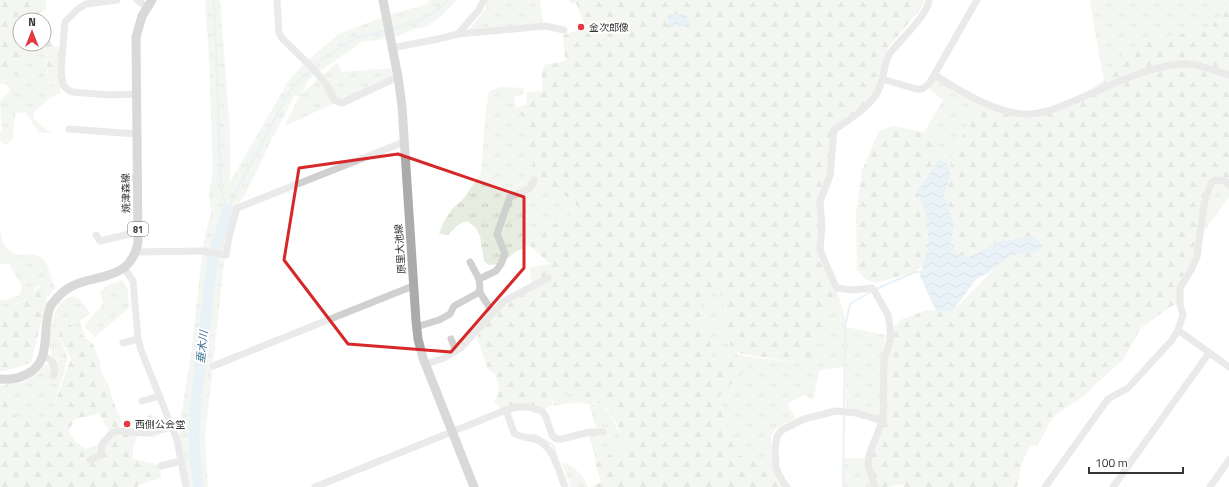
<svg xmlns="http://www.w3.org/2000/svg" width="1229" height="487" font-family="'Titillium Web','Noto Sans JP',sans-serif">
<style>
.grass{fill:url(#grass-tufts)}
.forest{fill:url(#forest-firs)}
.water{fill:url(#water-waves)}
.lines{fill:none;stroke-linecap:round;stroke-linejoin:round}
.stream{stroke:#cfe2ee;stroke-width:2}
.river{stroke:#cfe2ee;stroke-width:11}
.minor{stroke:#d0d0d0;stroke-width:7}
.major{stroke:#ababab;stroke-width:9}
.marked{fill:none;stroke:#d62828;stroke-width:3;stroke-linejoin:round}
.poi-dot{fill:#e63946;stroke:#fff;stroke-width:1.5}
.labels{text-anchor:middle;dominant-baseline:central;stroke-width:4;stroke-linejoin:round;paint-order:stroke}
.shield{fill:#fff;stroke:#707070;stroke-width:1}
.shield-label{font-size:9px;font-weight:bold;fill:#333}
.poi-label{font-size:10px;fill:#333;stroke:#fff;text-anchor:start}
.street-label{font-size:10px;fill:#333;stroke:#fff}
.water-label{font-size:11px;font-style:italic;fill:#3f7597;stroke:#fff}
</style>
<defs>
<pattern id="grass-tufts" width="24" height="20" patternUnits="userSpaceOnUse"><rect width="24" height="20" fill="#e6ecdf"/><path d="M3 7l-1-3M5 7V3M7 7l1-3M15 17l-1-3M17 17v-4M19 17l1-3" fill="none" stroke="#c6cbc0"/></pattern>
<pattern id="forest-firs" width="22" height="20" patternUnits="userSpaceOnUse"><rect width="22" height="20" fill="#e6ecdf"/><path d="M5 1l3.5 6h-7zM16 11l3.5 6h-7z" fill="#c6cbc0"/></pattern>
<pattern id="water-waves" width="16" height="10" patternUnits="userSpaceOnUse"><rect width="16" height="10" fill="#cfe2ee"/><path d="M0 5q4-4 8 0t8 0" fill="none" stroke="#b2c2cd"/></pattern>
</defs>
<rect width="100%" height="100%" fill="#fff"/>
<g class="grass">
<polygon points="205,0 220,0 230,131 230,182 285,87 291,91 285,85 303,64 339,34 385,16 427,4 430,0 457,0 441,16 426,27 418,28 392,38 362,42 309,79 301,94 337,63 342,72 391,68 393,76 285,126 299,97 295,95 273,137 245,195 238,204 227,235 205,437 208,487 185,487 177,441 191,355 203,245 211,212 209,193 213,171 209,56"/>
<polygon points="486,0 540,0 543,23 469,30 486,8"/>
<polygon points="1090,0 1225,0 1229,2 1211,31 1125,52 1104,80 1093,22"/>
<polygon points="28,52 45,53 48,80 60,93 50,98 34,112 34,119 51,133 39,133 25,112 16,113 13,129 13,139 6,145 0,140 0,131 2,132 0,103 2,99 10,91 8,85 3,84 6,75 21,74"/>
<polygon points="935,75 978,104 951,158 950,178 936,201 924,132 943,100 926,86"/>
<polygon points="501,87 524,88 523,94 514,96 516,108 523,114 528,123 540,182 560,191 582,210 549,226 542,235 526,247 515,252 501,264 489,265 484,261 480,236 475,227 467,221 459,224 448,235 439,234 443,223 452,209 464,198 481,173 486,110 489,91"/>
<polygon points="1215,180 1229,185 1229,197 1205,230 1203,208"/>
<path d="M0,229l3,16 12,10c34,-2 29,3 40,33l-8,10v-9l-3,-4 -8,1 -4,10 -29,14h-3v-10l8,-1 12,-4 2,-9 -13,-22h-9z"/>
<polygon points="122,280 128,290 129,308 95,337 84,326 103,304 100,291 108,285"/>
<polygon points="835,285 846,321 846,327 886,335 882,355 880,420 846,409 845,350 844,368 842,367 820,370 813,400 805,395 787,403 796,418 775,429 771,436 772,466 736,454 718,397 728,361 720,365 712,364 709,351 712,340 702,319 699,300 719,289 725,308 723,335 738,355 807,364"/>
<polygon points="73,296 81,301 90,313 80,321 86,338 77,331 68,322 59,337 68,358 53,408 47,419 20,424 1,387 6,384 22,383 36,375 45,365 64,359 58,360 52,357 49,345 50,332 54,316 59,304 67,298"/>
<polygon points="577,391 580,402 553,406 553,396"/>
<path d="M599,403c19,13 16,28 27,45l-1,6 -23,2 -6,3 -7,-23 8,-6 -8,-25z"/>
<polygon points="843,458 866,458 874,487 843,487"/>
<path d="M561,462c13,3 22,13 27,25h-17z"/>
</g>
<g class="forest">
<polygon points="0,0 46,0 46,9 32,20 20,20 20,44 44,44 44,30 46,29 53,46 60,47 60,93 48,80 47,62 45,53 28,52 21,74 6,75 2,84 0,84"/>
<path d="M569,0h355l-1,6 -35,42 -3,18 -8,28 -43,36 -4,46 -9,30 -1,44 15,38 -15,51 -13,25 -70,-11 -14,-18 2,-27 -6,-19 -20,11 2,17 11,23 -3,11 3,11 8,3c12,-6 18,-6 30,0l-32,32 18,57 40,14 12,19h-197l10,-5 -7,-22 8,-4 23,-3 1,-5 -5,-9 -4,-15 -9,-15 -9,-6 -10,1 -9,-1 -3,-12 -24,5 -1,9 -11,6 -40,-2 -7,-8 4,-7 1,-8 -5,-13 -6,-4 -11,-30 4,-13 23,-25 26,-15 2,-4 -3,-14 21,-4 -21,-19 13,-10 7,-9 33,-16 -22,-19 -20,-9 -10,-25 -2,-30 -2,-7 -10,-12 10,-4 1,-12 15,-1v-18l2,-8 21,-4 -2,-26 18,-6 3,-6 -8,-20h-6z"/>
<polygon points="1225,0 1229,0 1229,185 1215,180 1204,204 1195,261 1187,277 1180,303 1170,307 1141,328 1122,361 1097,383 1085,395 1054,416 1037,446 1030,446 1022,463 1017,487 904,487 903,484 886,487 877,487 868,465 883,421 884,360 891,329 902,319 927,310 952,312 999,264 1014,255 1037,252 1030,236 1017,239 1003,240 969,257 959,255 951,250 954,224 944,195 950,178 951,158 978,104 997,109 1041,113 1073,101 1104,80 1125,52 1146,42 1174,35 1211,28 1229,3"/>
<polygon points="893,126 934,134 934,173 925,200 929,246 924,265 915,272 875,283 865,279 857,270 856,213 862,170 879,131"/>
<path d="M44,285l3,4 -1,14 -15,60 -31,9v-63c6,1 27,-9 32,-14 5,-5 3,-7 12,-10z"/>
<polygon points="68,322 77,331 93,344 100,362 102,375 108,383 116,409 121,418 121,425 118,431 111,434 99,414 74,419 69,432 77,443 86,449 102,444 109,438 135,432 142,420 150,415 158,418 161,429 159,436 152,438 146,433 137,437 133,447 133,459 153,463 161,468 161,478 138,485 138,487 0,487 0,375 1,387 20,424 44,417 53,408 71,358 59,337 61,326"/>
</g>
<g class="water">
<polygon points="684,14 689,17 689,24 668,28 668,15"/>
<polygon points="940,159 949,165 950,178 944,195 954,224 951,247 959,255 969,257 1003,240 1017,239 1030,236 1040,241 1040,248 1037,252 1014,255 999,264 987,274 977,278 952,312 936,311 920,276 929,246 926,213 917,191"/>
</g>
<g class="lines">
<g class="stream">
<polyline points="214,0 221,191 228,209"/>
<path d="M391,29c20,-5 43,-12 57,-29"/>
<polyline points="228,209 237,190 289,92 302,78 325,57 341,47 357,38 387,30"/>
<polyline points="876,289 915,272 924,272"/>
<polyline points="844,410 845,327 850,304 872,291"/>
<polyline points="531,435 536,435 553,445 557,457"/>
<polyline points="843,487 844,414"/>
</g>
<polyline class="river" points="199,487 194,451 194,429 196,401 213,256 228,209"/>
<g class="minor">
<polyline points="117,0 86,4 78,9 65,22 61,71 63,85 68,90 72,92 110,95 136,94"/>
<polyline points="137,0 147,7"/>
<path d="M277,0l2,33 3,5c15,16 47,42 52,62l8,3 56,-26"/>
<polyline points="458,34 478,11 484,0"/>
<polyline points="392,48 438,39 458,34 545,26 564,30"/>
<path d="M935,75c24,16 62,39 91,39 18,0 33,-7 50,-14 29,-12 80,-38 112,-36 14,1 28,7 41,11"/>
<polyline points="882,79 916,89 922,89 929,84 977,0"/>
<polyline points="69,129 136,134"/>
<polyline points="123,182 137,177"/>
<polyline points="96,235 100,241 138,232"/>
<polyline points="136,252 203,251 226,255 229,237 237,208 404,142"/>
<polyline points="470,262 479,279"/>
<polyline points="124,268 133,281 138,339 141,350 177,440 186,487"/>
<polyline points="479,291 493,313"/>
<polyline points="416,327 439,320 450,314 454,306 478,293 480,289 479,279 496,271 501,264 505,254 497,234 510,197 529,189 534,180"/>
<polyline points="1178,330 1229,367"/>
<polyline points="451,339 456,351"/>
<polyline points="123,343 138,339"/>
<polyline points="43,355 53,362 55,371 53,376"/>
<polyline points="425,364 442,359 461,348 504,301 548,278"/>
<polyline points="213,366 413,286"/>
<polyline points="142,401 160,396"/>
<path d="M506,410l8,23c7,5 15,4 23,7 17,7 22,32 28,47"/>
<polyline points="90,460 101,455 102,444 111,434 118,431 146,433 172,427"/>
<polyline points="161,466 181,461"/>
<polyline points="315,487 506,410 517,407 528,407 542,411 546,417 552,435 556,439 562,439 589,432 603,432"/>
<polyline points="787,487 783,482 776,468 775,451 777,436 782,430 804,419 836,411 856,413 883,421"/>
<path d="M875,487l-7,-22 1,-10 12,-31 2,-3 1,-61 6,-20v-13l-2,-12 -13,-23 -3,-4 -20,2 -15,-2 -2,-3 -15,-35 2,-24 -2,-25 10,-25 4,-46c15,-10 31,-20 42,-35 9,-13 6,-31 15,-43 10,-13 37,-37 38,-52"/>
<polyline points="1045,487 1108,399 1128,388 1172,340 1178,330 1183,315 1180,304 1180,288 1191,270 1197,257 1204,204 1211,183 1215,180 1225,181 1229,185"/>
<polyline points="1113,487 1209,353"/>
<polyline points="1210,487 1229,460"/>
</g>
<g class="major">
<polyline points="383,0 398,77 402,106 416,321 418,339 423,358 474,487"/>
<path d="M0,379c10,1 18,0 27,-5 27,-13 13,-46 24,-69 2,-2 4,-5 6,-7 24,-30 71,-8 81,-55l-2,-206 6,-21 10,-16"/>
</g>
</g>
<path d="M0 0H1229V487H0ZM398,154l126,43v71l-73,84 -103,-8 -64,-84 15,-92z" fill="#fff" fill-opacity=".55" fill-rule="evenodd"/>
<path class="marked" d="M398,154l126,43v71l-73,84 -103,-8 -64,-84 15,-92z"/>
<g class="poi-dot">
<circle cx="581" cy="27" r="4"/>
<circle cx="127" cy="424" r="4"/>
</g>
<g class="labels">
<rect class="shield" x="128" y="222" width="20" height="14" rx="3"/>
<g class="shield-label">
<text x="138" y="229">81</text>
</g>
<g class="poi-label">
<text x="589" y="27">金次郎像</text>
<text x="135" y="424">西側公会堂</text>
</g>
<g class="street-label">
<text transform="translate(126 193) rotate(-91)">焼津森線</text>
<text transform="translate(400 249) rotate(-94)">原里大池線</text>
</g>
<g class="water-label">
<text transform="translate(202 347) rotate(-84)">垂木川</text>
</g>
</g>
<g transform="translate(32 32)"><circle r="19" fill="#ffffff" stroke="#adadad"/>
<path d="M0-3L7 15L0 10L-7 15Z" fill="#e63946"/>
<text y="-6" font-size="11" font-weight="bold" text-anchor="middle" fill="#333333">N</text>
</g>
<path d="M1089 467v6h94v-6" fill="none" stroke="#333333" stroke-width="2"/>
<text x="1095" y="467" font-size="12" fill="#333333" stroke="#ffffff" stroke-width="3" paint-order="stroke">100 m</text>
</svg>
